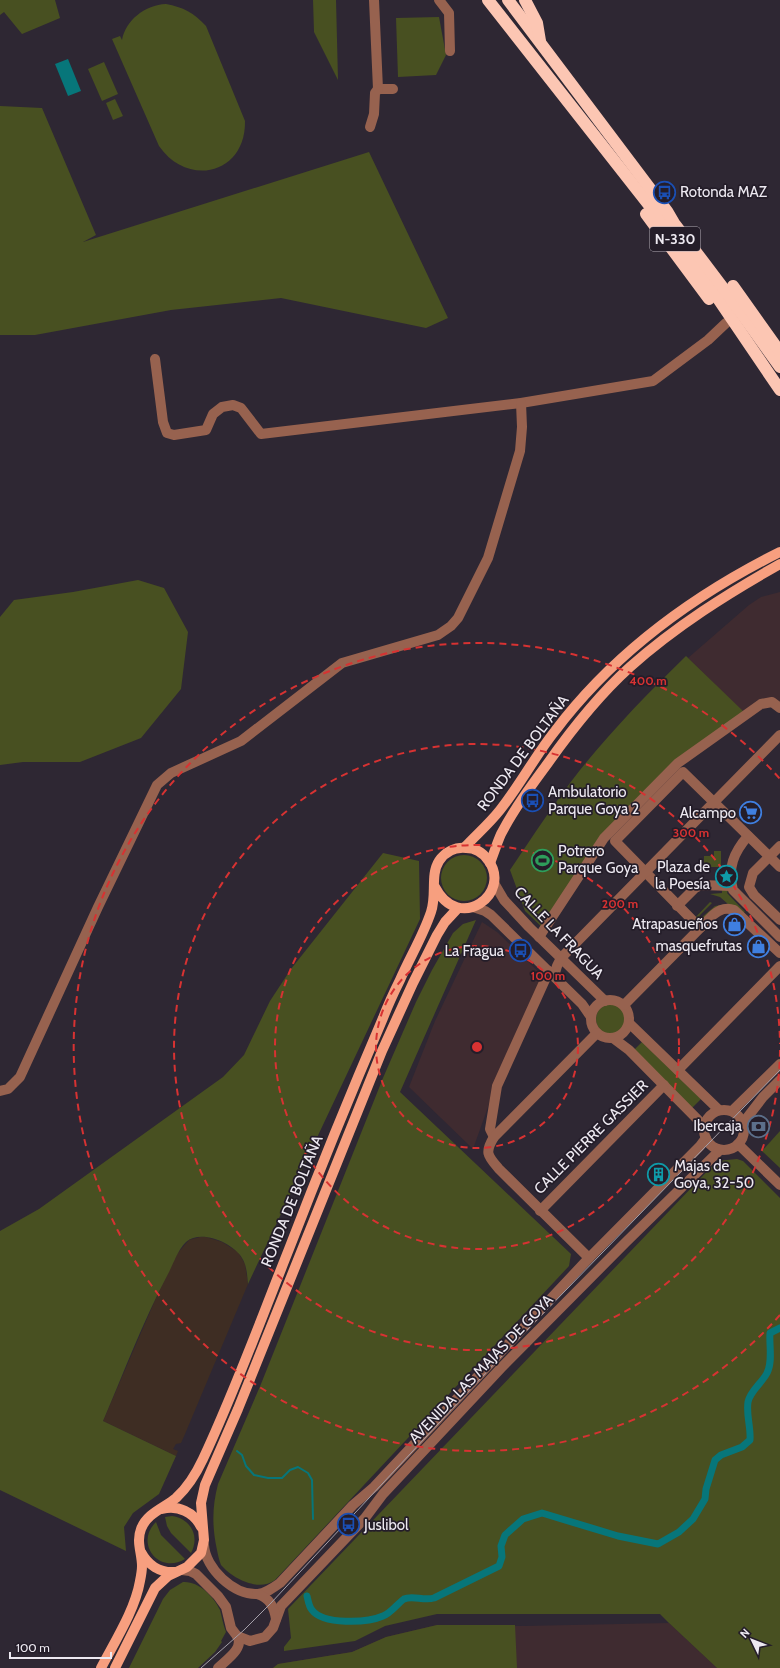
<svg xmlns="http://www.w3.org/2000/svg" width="780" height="1668" font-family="Cabin,sans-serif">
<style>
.industrial{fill:#3e2d23}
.education{fill:#3f2b30}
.green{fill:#485021}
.water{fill:#07767a}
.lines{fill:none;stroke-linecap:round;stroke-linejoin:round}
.stream{stroke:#07767a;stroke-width:2}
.canal{stroke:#07767a;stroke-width:7}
.minor{stroke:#97624f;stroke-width:10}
.major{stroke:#f79f7f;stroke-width:10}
.highway{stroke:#fcc6b3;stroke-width:12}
.tram{stroke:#a49fa9;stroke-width:1}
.ring{fill:none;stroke:#d73232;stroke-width:2;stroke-dasharray:7 5}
.labels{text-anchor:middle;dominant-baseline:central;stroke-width:3.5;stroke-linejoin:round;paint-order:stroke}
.shield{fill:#241d29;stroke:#b1acb5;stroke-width:1}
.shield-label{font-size:14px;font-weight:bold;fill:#ede9f1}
.poi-label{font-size:15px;fill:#ede9f1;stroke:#241d29;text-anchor:end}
.street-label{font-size:15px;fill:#ede9f1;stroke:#241d29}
.centre{fill:#d73232;stroke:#241d29;stroke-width:2}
.ring-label{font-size:12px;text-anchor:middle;font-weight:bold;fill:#d73232;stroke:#241d29;stroke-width:3.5;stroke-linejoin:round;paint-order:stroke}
</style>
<rect width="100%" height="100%" fill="#2e2733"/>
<polygon class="industrial" points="200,1237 206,1237 222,1242 238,1252 245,1264 248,1284 185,1434 181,1443 176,1444 173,1449 178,1451 176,1456 103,1421 156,1298 177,1254 189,1240"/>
<g class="education">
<polygon points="780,592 780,706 773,700 744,713 688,658 749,605 761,597"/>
<polygon points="482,922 497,932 545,978 493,1093 473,1149 409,1087 435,1021"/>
<polygon points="669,1623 717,1668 273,1668 278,1664 352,1652 386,1637 437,1625 524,1626"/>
</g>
<g class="green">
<polygon points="0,0 55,0 60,18 22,34 4,12 0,15"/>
<polygon points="313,0 336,0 338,80 314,32"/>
<path d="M166,4c17,3 28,9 40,22l39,95c1,53 -57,67 -86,25l-47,-107 8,-3 2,4c4,-20 23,-35 44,-36z"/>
<polygon points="439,17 446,55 436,75 398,77 396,18"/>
<polygon points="104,62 118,94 102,101 88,69"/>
<polygon points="115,99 123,116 113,120 106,103"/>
<polygon points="0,106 42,108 96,235 83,242 369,152 448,318 426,328 281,298 171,310 35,335 0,335"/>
<polygon points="138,580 164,588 188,632 181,689 141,738 80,762 23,762 0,765 0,617 14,600 73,592"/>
<path d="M686,656l58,56 -66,51 -74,75 -59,92 -20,-19 -15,-41c23,-34 45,-68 70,-100 33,-41 69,-78 106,-114z"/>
<polygon points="714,851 721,851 721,867 704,867 704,856 714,856"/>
<path d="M383,853l36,8 1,58 -172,365c-1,-9 -1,-18 -6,-26 -9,-15 -41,-29 -56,-16 -9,9 -12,21 -18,32 -25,47 -44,98 -65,147l73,35 -17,38 -26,19 -9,14 2,24 -126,-61v-259l39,-22 184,-132 21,-22 26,-54 21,-32z"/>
<circle cx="464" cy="878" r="23"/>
<polygon points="722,890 728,890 727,893 745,912 743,913 734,907 699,924 694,919 710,902 712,903 699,916 701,918 715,906 728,904 720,897 710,894 722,893"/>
<path d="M476,920l-76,172 171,162 -2,12 -294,314c-9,6 -18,6 -29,2 -9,-3 -19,-10 -25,-17 -2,-5 -3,-10 -4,-15 -5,-23 -5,-43 1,-66l43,-100 122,-306 33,-76 16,-32 21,-37 10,-9z"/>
<circle cx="611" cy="1019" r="15"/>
<polygon points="642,1042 701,1099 692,1108 634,1050"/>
<polygon points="780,1131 780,1168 762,1151"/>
<polygon points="737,1159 743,1161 780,1198 780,1668 717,1668 669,1623 660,1614 437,1614 385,1626 355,1641 284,1651 284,1647 291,1638 288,1609 717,1161"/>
<path d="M172,1516c19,3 28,20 19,37l-20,-20 -4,-7 -2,-9z"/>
<path d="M156,1522l5,13 24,24c-26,16 -51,-16 -29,-37z"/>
<path d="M183,1582c16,-1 31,15 37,28 2,7 3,15 6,22l-5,9 1,1 -7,10 -17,16h-69l34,-69 7,-9z"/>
<polygon points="437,1625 515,1625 517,1668 273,1668 278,1664 352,1652 386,1637"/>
</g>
<polygon class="water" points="68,59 81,91 68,96 55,64"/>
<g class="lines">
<polyline class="stream" points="237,1451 242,1455 246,1466 254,1475 268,1478 282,1478 290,1470 298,1467 308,1473 312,1480 313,1519"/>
<path class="canal" d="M307,1596c1,4 2,11 5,14 11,15 55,13 71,6 8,-3 14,-12 21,-17 8,-4 20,2 30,-1l65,-32 3,-9 -1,-11 4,-11 18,-16 19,-6 76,23 40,8 21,-12 14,-13 12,-20 1,-10 9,-29 6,-5 21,-8 8,-7c1,-13 -4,-25 -2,-38 2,-11 14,-19 19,-29 6,-11 2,-28 3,-40l10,-5"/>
<g class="minor">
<polyline points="374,0 378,89 393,89"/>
<polyline points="439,0 449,13 450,51"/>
<polyline points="370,127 374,114 375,93 378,89"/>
<polyline points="155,359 163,422 167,433 174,435 206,430 213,414 222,407 233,405 241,408 261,434 521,403 653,381 708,340 726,323"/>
<path d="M748,836c-14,16 -21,32 -15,54l47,47"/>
<polyline points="780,846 753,873 749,887 754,895 780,920"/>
<polyline points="494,883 504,900 529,927 605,1001"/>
<polyline points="677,906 695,888 701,885 731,886"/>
<polyline points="473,907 485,911 491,915 582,1004 591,1017"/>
<polyline points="700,928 615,841 683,772 780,867"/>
<polyline points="539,937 604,838 678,763 761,704 772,702 780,708"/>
<polyline points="554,976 557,966 561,958 780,735"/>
<circle cx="610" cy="1019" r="19"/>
<path d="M624,1005l89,-90c7,-6 13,-8 21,-5l46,43"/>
<polyline points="629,1023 719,1110"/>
<polyline points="613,1038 629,1050 704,1126"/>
<polyline points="678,1070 780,966"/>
<polyline points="0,1091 8,1089 20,1077 98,907 157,785 171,773 241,741 342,663 438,635 451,626 458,618 488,558 520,451 522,427 521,403"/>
<circle cx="724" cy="1130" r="20"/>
<polyline points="732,1111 780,1064"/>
<polyline points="743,1123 763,1097 780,1080"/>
<polyline points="494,1137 490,1129 497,1086 549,971"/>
<polyline points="738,1144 780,1185"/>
<polyline points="540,1211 664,1085"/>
<path d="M589,1258l-90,-89c-11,-13 -15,-16 -5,-32l103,-104"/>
<path d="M204,1545c1,23 30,51 54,49 8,-1 15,-6 22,-11l73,-78 21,-18 215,-229 111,-112 6,-8"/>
<polyline points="182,1570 190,1571 196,1574 218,1596 226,1607 231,1628 237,1636 250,1641 265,1637 273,1628 281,1606 365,1518 383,1494 501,1368 626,1242 720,1150"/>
<path d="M257,1594c13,4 17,13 19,25"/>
<path d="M218,1668c8,-8 27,-20 19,-32"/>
</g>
<g class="major">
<path d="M465,847c11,-12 24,-23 35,-37 20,-25 35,-54 55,-79 59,-78 139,-136 225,-179"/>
<path d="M490,863c4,-10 7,-20 11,-29 13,-25 30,-48 47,-71 24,-34 51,-68 82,-96 46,-41 97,-73 150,-103"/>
<path d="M162,1509c16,-4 32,3 39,18"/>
<path d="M141,1552c7,13 19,21 34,20"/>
<path d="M101,1668c14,-27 34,-58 39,-87 1,-5 2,-10 2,-15 0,-13 -6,-24 -1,-37 6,-16 23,-21 35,-31 12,-11 20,-24 27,-39 32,-68 58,-140 86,-210 30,-78 61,-154 94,-231 5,-13 11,-26 17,-38 10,-23 23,-44 31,-68 6,-17 -1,-37 8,-51 6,-9 16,-14 27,-13 9,0 17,5 22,12 25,33 -29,74 -53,27"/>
<polyline points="115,1668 155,1588 168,1576 187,1567 201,1553 204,1540 201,1503 205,1485 238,1409 382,1051 413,983 437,935 445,922 458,908"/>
</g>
<g class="highway">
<polyline points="488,0 689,256 780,390"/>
<polyline points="508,0 667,211 674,223 724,289 780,367"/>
<polyline points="525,0 537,23 540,41"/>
<polyline points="646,214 709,299"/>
<polyline points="733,286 780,352"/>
</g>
<polyline class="tram" points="201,1668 244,1630 271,1603 495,1363 780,1070"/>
</g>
<g class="ring">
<circle cx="477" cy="1047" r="101"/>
<circle cx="477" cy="1047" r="202"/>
<path d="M780 1050A303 303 0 1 1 780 1044"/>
<path d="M780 1315A404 404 0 1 1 780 779"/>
</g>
<defs>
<symbol id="bus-ring" viewBox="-11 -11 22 22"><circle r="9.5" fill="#241d29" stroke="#1a4fb4" stroke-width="1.5"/><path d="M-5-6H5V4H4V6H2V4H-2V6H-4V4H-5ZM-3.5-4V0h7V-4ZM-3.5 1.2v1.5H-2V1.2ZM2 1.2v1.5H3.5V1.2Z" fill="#1a4fb4"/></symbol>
<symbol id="supermarket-ring" viewBox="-11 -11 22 22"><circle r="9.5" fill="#241d29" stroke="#3f7fe0" stroke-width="1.5"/><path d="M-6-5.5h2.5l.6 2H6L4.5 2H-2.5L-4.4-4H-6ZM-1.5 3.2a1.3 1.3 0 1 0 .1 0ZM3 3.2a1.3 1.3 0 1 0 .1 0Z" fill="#3f7fe0"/></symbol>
<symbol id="stadium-ring" viewBox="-11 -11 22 22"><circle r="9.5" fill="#241d29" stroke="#2e9e5b" stroke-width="1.5"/><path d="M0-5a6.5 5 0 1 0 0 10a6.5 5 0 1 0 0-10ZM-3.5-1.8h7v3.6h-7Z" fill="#2e9e5b"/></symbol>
<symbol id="sight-ring" viewBox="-11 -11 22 22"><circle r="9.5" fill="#241d29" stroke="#0f9aa8" stroke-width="1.5"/><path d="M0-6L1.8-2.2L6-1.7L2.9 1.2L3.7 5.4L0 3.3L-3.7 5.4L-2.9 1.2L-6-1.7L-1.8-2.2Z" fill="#0f9aa8"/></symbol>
<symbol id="shop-ring" viewBox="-11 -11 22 22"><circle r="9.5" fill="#241d29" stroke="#3f7fe0" stroke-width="1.5"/><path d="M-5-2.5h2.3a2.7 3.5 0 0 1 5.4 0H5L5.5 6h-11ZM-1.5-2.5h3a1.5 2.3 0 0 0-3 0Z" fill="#3f7fe0"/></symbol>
<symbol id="bank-ring" viewBox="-11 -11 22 22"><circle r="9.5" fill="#241d29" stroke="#5c6f8a" stroke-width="1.5"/><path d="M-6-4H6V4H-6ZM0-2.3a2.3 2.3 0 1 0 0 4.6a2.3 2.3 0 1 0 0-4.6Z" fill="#5c6f8a"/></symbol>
<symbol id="building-ring" viewBox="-11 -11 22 22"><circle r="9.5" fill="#241d29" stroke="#0f9aa8" stroke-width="1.5"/><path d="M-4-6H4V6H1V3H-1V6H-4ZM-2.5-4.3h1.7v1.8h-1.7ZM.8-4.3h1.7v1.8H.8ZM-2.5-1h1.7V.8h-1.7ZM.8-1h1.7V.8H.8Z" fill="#0f9aa8"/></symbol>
</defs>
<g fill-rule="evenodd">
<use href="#bus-ring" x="652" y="180" width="25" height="25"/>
<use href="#bus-ring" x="520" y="788" width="25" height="25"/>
<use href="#supermarket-ring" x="738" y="800" width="25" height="25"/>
<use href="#stadium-ring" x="530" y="848" width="25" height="25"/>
<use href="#sight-ring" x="714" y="864" width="25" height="25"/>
<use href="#shop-ring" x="722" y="912" width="25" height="25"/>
<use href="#shop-ring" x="746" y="934" width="25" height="25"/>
<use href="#bus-ring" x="508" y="938" width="25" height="25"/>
<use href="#bank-ring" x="746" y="1114" width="25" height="25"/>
<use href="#building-ring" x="646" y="1162" width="25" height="25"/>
<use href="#bus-ring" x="336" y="1512" width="25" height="25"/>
</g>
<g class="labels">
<rect class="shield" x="650" y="227" width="50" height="24" rx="3"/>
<g class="shield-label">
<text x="675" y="239">N-330</text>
</g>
<g class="poi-label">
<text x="680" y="192" text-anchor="start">Rotonda MAZ</text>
<text x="548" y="792" text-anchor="start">Ambulatorio<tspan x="548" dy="17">Parque Goya 2</tspan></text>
<text x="736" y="813">Alcampo</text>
<text x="558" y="851" text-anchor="start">Potrero<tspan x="558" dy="17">Parque Goya</tspan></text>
<text x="710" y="867">Plaza de<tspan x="710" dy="17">la Poesía</tspan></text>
<text x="718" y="924">Atrapasueños</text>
<text x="742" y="946">masquefrutas</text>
<text x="504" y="951">La Fragua</text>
<text x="742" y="1126">Ibercaja</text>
<text x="674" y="1166" text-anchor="start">Majas de<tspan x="674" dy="17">Goya, 32-50</tspan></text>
<text x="364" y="1525" text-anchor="start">Juslibol</text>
</g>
<g class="street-label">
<text transform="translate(523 753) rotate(-53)">RONDA DE BOLTAÑA</text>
<text transform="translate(559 933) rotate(46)">CALLE LA FRAGUA</text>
<text transform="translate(591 1137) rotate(-45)">CALLE PIERRE GASSIER</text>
<text transform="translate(292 1201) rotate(-68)">RONDA DE BOLTAÑA</text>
<text transform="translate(481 1369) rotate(-46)">AVENIDA LAS MAJAS DE GOYA</text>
</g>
</g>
<circle cx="477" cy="1047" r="6" class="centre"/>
<g class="ring-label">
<text x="648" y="685">400 m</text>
<text x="691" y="837">300 m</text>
<text x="620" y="908">200 m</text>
<text x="548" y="980">100 m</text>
</g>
<g transform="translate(752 1640) rotate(313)" stroke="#241d29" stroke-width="3" paint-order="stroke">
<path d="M0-3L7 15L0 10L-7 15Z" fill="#ede9f1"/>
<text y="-6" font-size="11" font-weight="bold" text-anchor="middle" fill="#ede9f1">N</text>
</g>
<path d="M10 1652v6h101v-6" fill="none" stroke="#ede9f1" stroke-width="2"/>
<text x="16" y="1652" font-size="12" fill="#ede9f1" stroke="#241d29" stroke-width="3" paint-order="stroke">100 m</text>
</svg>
